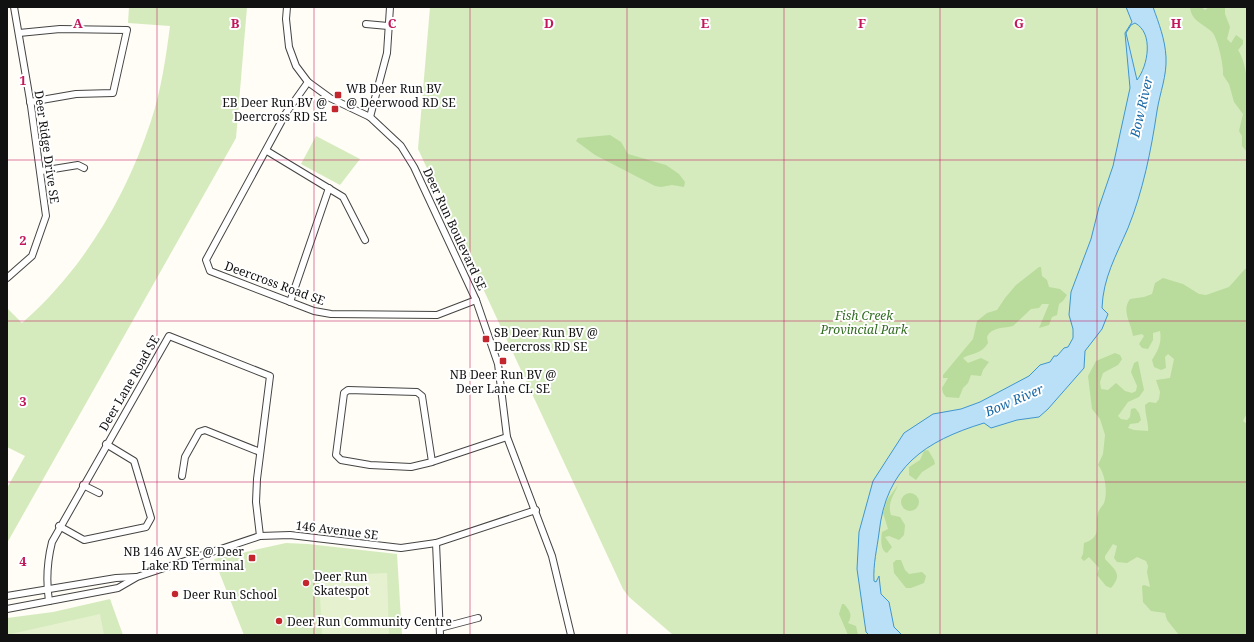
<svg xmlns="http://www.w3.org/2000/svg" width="1254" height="642" font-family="'Noto Serif',serif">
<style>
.green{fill:#d5ebbd}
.forest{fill:#b9dc9c}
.pitch{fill:#e6f2cf}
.water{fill:#b9e0f7;stroke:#3f96cf;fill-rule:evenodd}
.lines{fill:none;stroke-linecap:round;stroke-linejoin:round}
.minor-casing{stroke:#444;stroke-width:8}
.minor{stroke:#fff;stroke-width:6}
.grid{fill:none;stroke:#c2185b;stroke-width:1;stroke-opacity:0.55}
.poi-dot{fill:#c4262e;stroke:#fff;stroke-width:1.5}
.labels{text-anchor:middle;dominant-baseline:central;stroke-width:4;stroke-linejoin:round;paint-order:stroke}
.poi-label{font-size:12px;fill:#111;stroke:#fff;text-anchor:start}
.street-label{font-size:12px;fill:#111;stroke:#fff}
.park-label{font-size:12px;font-style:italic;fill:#2f6b1f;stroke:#fff}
.water-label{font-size:13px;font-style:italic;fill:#1768a6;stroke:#fff}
.grid-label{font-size:13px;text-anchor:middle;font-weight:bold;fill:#c2185b;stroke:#fff;stroke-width:4;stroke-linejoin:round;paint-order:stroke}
</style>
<rect width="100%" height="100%" fill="#fffdf5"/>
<g class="green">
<path d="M129,7h118l-11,131 -229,405v-55l18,-32 -18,-9v-139l15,15c61,-53 104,-126 129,-202 10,-30 15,-64 19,-95l-42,-3z"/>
<polygon points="430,7 1247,7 1247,635 673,635 629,597 623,589 418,149"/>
<polygon points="316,136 360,159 340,185 301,164"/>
<polygon points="286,543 308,544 397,554 402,635 244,635 214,559"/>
<polygon points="110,599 123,635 7,635 7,618 53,612"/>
</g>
<g class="forest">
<path d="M1190,7h11l4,3 4,-3h16v7l5,13 -3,12 4,4 5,-8 7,5v4l-5,6c15,23 9,73 9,102l-5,-6v-10l-3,-5 4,-17 -9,-12 -5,-18 -6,-9c1,-8 -5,-37 -11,-43 -8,-8 -21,-11 -22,-25z"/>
<polygon points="610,135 621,142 628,154 666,165 679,174 685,182 684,187 672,185 661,187 655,186 595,155 576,141 578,138"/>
<path d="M1039,267h2l1,9 5,4 2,7 11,2 7,6 -4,6 -4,3 -2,11 -5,2 -3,8 -10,3 10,-24h-7l-3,4 -8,1 -18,17c-8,2 -22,1 -26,11l1,6c-6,11 -16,10 -25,15l5,5 13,-5 8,4 -6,8 -2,6 -10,-1 -3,8 -5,5 -4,10 -13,-1 -3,-4 -1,-5 6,-10h-5v-3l30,-36 4,-18 10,-8 10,-3 8,-12 11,-13z"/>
<path d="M1245,269h2v144l-4,8 4,3v211h-68l-12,-15 -2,-7 -14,-2 -8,-9 -1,-16 2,-1 6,2 -3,-15 1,-6 -2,-5 -9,-4 -10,6 -10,-1 -3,-4 3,-12 -4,-2 -8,12v3c10,11 18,15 6,29l-5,-2 -9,-11 2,-7 -10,-11 -5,4 -3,-3 2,-4 1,-11c19,-7 10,-15 14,-30 1,-4 4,-6 6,-10 4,-11 1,-30 -6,-38l5,-11 2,-19 -5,-16 -8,-10 -4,-33 8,-15 19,-8 5,2 2,4 -4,6 -15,8 -3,9 1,7 7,1 8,-7 9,8 7,2 4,-2 1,-5 -6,-14 3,-9 4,-2 6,29 -5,7 -11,5 -10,14 3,3 6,1 3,-3 1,-8 4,-1 4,5 2,7 -3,3 -8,1 -2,4 6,2 14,1c1,-5 -3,-18 -3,-26l4,-3 7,1 3,-4 1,-7 -4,-12 14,-2 4,-19 -6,-5 -3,3 1,11 -5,2 -7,-3 -2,-7c6,-10 10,-17 8,-29l-7,2v7l-5,9 -6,-1 -3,-4 5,-8 -2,-2 -9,2c-2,-14 -12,-25 -3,-37l14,-2 8,-3 3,-11 8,-5 20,6 16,10 7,1 23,-8z"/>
<polygon points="928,450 934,460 935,464 922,472 916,480 909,475 909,467 920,460 924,451"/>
<path d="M898,485c-4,10 -11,18 -7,30l9,2 5,8 -1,10 -5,5 -10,-4 -4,1 7,10 -5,6c-7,-3 -6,-14 -5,-21l6,-3 -5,-16 4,-13z"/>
<circle cx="910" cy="502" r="9"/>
<polygon points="896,560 901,560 905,570 909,574 922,572 926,576 924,583 911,588 906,588 894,573 893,563"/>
<path d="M842,604h2c6,7 9,11 4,19l8,3 2,9h-10l-9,-21z"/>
</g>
<g class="pitch">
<polygon points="387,573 389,635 322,635 319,576"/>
<polygon points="100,614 104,635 11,635 11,634"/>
</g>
<path class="water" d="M1126,7h27c6,17 12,32 13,50 1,19 -6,35 -9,54 -6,40 -14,80 -29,117 -12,28 -25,50 -26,80l6,6 -6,15 -17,22 -1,17 -36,41 -9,8 -22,3 -26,8 -7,-5c-59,18 -98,44 -105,110 -2,16 -6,31 -5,48l2,1 3,-6 2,18 8,8 5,25 8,8h-33l-3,-3 -9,-63 2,-37 14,-51 31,-48 29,-19 28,-5 19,-7 49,-26 11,-11 10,-3 4,-6h3l7,-8 4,-1 5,-9v-9l-4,-14 2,-23 20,-53 8,-32 14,-41 17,-78 -5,-55 7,-11zM1135,23c19,10 13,43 2,57l-11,-47 5,-8z"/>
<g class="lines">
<defs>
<g id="minor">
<polyline points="287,7 286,19 289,47 296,66 308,82 330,98 370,117 401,146 414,167 476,300 498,364 507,437 552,556 571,635"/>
<polyline points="366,24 388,26"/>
<polyline points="19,33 60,29 127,30 113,93 76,94 30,102"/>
<polyline points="308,82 286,113 206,260 210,271 314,311 331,314 437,315 476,300"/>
<polyline points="370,117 387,53 390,7"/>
<polyline points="267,151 343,197 365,240"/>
<polyline points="41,171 78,165 84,168"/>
<polyline points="7,278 32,256 46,216 31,106 14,7"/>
<polyline points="290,302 329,188"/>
<polyline points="432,462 422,396 417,392 348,390 344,393 336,455 341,460 370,465 411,467 432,462 507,437"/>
<polyline points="182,476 185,457 199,432 205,430 260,452"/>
<polyline points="83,485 99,493"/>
<polyline points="59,526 84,540 146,527 151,518 134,461 106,444"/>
<polyline points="436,543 440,635"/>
<polyline points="7,596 116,578 136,577"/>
<path d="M49,601c-3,-20 -2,-39 3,-59l117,-206 101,40 -13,103 -1,23 4,34"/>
<polyline points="7,609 118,588 137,577 260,536 290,535 401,548 436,543 536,510"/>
<polyline points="440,628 478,618"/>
</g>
</defs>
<use href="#minor" class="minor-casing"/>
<use href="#minor" class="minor"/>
</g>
<path class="grid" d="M157,7v628M314,7v628M470,7v628M627,7v628M784,7v628M940,7v628M1097,7v628M7,160h1240M7,321h1240M7,482h1240"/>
<g class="poi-dot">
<rect x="334" y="91" width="8" height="8" rx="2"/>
<rect x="331" y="105" width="8" height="8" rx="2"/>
<rect x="482" y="335" width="8" height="8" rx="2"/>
<rect x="499" y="357" width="8" height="8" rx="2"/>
<rect x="248" y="554" width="8" height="8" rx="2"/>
<circle cx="306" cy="583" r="4"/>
<circle cx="175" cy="594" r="4"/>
<circle cx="279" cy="621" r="4"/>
</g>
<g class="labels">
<g class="poi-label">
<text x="346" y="88">WB Deer Run BV<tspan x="346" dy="14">@ Deerwood RD SE</tspan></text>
<text x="327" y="102" text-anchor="end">EB Deer Run BV @<tspan x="327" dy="14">Deercross RD SE</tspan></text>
<text x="494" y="332">SB Deer Run BV @<tspan x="494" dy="14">Deercross RD SE</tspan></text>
<text x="503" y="374" text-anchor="middle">NB Deer Run BV @<tspan x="503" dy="14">Deer Lane CL SE</tspan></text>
<text x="244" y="551" text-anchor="end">NB 146 AV SE @ Deer<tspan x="244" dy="14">Lake RD Terminal</tspan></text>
<text x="314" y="576">Deer Run<tspan x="314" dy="14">Skatespot</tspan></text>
<text x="183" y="594">Deer Run School</text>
<text x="287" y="621">Deer Run Community Centre</text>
</g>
<g class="street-label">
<text transform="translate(47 147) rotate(82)">Deer Ridge Drive SE</text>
<text transform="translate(455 229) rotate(65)">Deer Run Boulevard SE</text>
<text transform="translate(275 283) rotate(20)">Deercross Road SE</text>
<text transform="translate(129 383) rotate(-60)">Deer Lane Road SE</text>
<text transform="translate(337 530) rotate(7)">146 Avenue SE</text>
</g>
<g class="park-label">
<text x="864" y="315">Fish Creek<tspan x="864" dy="14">Provincial Park</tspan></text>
</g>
<g class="water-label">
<text transform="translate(1141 107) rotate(-77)">Bow River</text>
<text transform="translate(1014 400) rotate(-23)">Bow River</text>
</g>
</g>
<g class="grid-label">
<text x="78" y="28">A</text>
<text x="235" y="28">B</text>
<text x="392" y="28">C</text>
<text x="549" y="28">D</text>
<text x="705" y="28">E</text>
<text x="862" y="28">F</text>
<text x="1019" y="28">G</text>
<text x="1176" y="28">H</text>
<text x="23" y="85">1</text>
<text x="23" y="245">2</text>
<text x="23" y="406">3</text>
<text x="23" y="566">4</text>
</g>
<rect width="1254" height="642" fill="none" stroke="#111111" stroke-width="16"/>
</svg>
